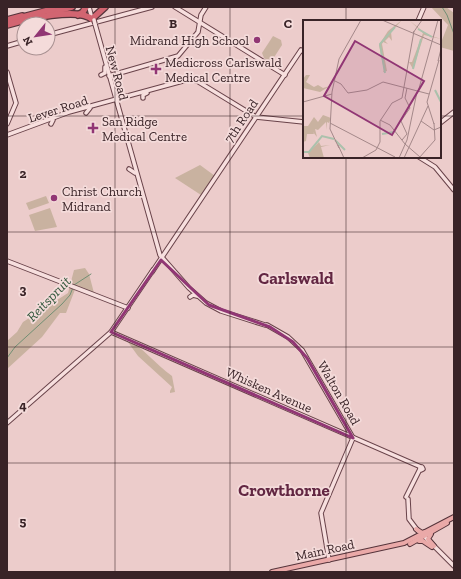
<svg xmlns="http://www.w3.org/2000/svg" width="461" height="579" font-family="'Zilla Slab',serif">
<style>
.green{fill:#c9b2a0}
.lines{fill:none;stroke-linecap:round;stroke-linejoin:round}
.stream{stroke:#728f74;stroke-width:1}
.secondary-casing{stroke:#69434a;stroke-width:5.5}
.primary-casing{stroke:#56343b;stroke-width:6}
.highway-casing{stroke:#56343b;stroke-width:8}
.secondary{stroke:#f7dfde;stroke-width:3.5}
.primary{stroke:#eaa9a8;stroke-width:4}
.highway{stroke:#d26571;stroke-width:5.5}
.secondary-bridge-casing{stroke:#69434a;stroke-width:5.5;stroke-linecap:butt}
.secondary-bridge{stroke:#f7dfde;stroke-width:3.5}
.marked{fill:none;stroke:#913674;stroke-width:3;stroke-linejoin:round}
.grid{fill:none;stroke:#392327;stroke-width:1;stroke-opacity:0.55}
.poi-dot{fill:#913674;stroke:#f4dbda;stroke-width:1.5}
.labels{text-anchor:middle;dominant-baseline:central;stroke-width:3.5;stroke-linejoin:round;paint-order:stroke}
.poi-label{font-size:13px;fill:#392327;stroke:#f4dbda;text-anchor:start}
.street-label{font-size:13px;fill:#392327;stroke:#f4dbda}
.water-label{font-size:14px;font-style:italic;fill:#33583d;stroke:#f4dbda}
.district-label{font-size:17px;font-weight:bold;fill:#622642;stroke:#f4dbda}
.inset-river{fill:none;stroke:#abc1ac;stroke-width:2}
.inset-road{fill:none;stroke:#a48889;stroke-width:1}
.view{fill:#913674;fill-opacity:0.15;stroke:#913674;stroke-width:2}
.inset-edge{fill:none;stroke:#392327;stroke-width:2}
.grid-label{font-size:13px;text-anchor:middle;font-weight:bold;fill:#392327;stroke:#f4dbda;stroke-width:3.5;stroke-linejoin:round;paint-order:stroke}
</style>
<rect width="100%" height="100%" fill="#eccccb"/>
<g class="green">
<polygon points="431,7 446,7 454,13 454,51 440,47 440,41 442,40 448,25"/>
<polygon points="273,36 281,40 282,45 273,59 269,61 264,58 262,53"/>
<polygon points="200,165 215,176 201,195 175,178"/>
<polygon points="46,196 49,203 29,210 26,203"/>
<polygon points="50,208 57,227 35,231 29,215"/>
<polygon points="85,268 89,274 94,293 76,287 66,313 60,313 42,337 7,369 7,341 17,332 23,322 68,293 74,270"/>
<path d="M125,338c18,9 30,26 47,38l3,16 -5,1v-2l2,-4 -34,-31z"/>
</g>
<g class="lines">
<g class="stream">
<polyline points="442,7 447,15 454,34"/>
<polyline points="7,358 15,347 62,304 70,295 74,285 91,274"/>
</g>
<defs>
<g id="secondary">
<polyline points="89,7 92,19"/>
<polyline points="175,7 285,75"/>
<polyline points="418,21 424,7"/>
<polyline points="95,24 160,255 189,288 206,303 221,311 265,325"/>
<polyline points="48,35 152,7"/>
<polyline points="7,46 24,41"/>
<polyline points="7,72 16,103 7,124"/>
<polyline points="101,75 105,73 105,67"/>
<polyline points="109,76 178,56 198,32 201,15 206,7"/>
<polyline points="143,98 143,95 147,93"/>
<polyline points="86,113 90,108"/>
<polyline points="440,123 454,112"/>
<polyline points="51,124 53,120"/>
<polyline points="7,135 69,112 190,79 197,81 256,117 304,122"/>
<polyline points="122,136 125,138"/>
<polyline points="419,157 435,167 454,190"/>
<polyline points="129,169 135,173"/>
<polyline points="7,261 128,308"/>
<polyline points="152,272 301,50 304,52"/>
<polyline points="190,297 193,295 197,296"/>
<polyline points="267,325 288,337 302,350 353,438 321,513 329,560"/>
<polyline points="111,332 421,467"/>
<polyline points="7,423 111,332 153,270"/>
<polygon points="422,467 423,469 421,470 420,468"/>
<polyline points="406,497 420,469"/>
<polyline points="408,499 409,519 418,531"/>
<polyline points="423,535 454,566"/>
</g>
<g id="primary">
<polyline points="416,529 422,533 426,532"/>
<polyline points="431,534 428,539 434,546"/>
<polyline points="419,541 423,541 432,547"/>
<polyline points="410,544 447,523"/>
<polyline points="272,572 404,543 454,517"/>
</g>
<g id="highway">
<polyline points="51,12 72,7"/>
<polyline points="78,15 83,12 86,7"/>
<polyline points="94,17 105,7"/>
<polyline points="19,18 53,9"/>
<polyline points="7,20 22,16"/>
<path d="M7,25c18,-5 72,-19 86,-5"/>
</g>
</defs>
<use href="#secondary" class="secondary-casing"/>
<use href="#primary" class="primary-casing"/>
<use href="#highway" class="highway-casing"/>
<use href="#secondary" class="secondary"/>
<use href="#primary" class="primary"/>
<use href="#highway" class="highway"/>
<defs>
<polyline id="secondary-bridge" points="94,20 95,24"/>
</defs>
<use href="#secondary-bridge" class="secondary-bridge-casing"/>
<use href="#secondary-bridge" class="secondary-bridge"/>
</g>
<path class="marked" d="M161,260l48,45 61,22 23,15 14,16 46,80 -242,-106z"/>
<path class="grid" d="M115,7v565M230,7v565M346,7v14M7,116h297M440,116h14M346,157v415M7,232h447M7,347h447M7,463h447"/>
<g class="poi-dot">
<circle cx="257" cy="40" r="4"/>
<path d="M154 63h4v4h4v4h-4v4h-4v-4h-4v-4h4z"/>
<path d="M91 122h4v4h4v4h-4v4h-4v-4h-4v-4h4z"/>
<circle cx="54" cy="198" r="4"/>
</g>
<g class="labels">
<g class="poi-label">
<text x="249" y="40" text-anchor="end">Midrand High School</text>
<text x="165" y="62">Medicross Carlswald<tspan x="165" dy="15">Medical Centre</tspan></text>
<text x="102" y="121">San Ridge<tspan x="102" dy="15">Medical Centre</tspan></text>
<text x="62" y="191">Christ Church<tspan x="62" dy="15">Midrand</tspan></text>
</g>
<g class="street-label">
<text transform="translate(117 73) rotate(75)">New Road</text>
<text transform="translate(58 109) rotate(-18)">Lever Road</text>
<text transform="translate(241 121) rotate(-56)">7th Road</text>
<text transform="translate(269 390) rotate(24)">Whisken Avenue</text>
<text transform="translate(339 393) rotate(60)">Walton Road</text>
<text transform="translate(325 550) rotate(-12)">Main Road</text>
</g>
<g class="water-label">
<text transform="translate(49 299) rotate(-46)">Reitspruit</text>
</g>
<g class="district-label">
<text x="296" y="278">Carlswald</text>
<text x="284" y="490">Crowthorne</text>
</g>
</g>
<g transform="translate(303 20)">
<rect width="138" height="138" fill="#eccccb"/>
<path d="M99,0l-11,12 1,9 -3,-4 -4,4 3,3 -5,-2 -1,2 5,27 -4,1 1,-2 -5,-25 9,-14zM106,0l17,14 15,5 -17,-4 -11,34 -4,-7h3l11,-29zM3,55h4l-4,7 8,5 4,-2 5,3 7,-2 -10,6 -17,-4v-9zM20,95l8,3 -2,5 -2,-1v8l-1,-8 -8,8 -3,-1 2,8 -4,-5 1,2h-7l-1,7 -3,1 1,-16h4l6,-9 4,5zM16,122l2,4 9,-1 -9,2 3,11h-14l-2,-5z" fill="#c9b2a0"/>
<path class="inset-river" d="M115,9l14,8M110,49l8,-30M82,53l-5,-29 15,-17M132,70l6,12M79,114l12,-2M32,120l10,10M0,132h6l13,-16 12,3"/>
<path class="inset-road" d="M79,0l59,25M110,13l9,-13M135,41l3,-12M32,61l6,3 7,9 19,-3M64,70l16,-8 46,12M115,72l20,-72M0,82l29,-8M77,100l10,5 15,19 15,13M118,101l13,9 7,-3M27,103l65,34M131,104l-7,-22 12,-42M99,120l5,-6 -6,-13 9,-13 -5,-10 2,-10M35,125l6,13M36,128l-9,-19 2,-37 7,-33 22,-39M59,138l14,-8 4,-8v-21l12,-18 10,-5 12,-67M96,138l8,-18 10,-48M101,138l24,-52M116,138l16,-18 -1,-17"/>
<path class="view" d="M52,21l69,40 -32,54 -68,-39z"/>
<rect width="138" height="138" class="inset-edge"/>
</g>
<g class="grid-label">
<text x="173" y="28">B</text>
<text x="288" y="28">C</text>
<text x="23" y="178">2</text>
<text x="23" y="294">3</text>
<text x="23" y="410">4</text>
<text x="23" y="526">5</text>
</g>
<rect width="461" height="579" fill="none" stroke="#392327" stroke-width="16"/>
<g transform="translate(36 36) rotate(240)"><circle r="19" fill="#f4dbda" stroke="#a99192"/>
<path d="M0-3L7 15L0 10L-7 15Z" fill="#913674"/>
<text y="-6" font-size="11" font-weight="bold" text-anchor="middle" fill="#392327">N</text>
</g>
</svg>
